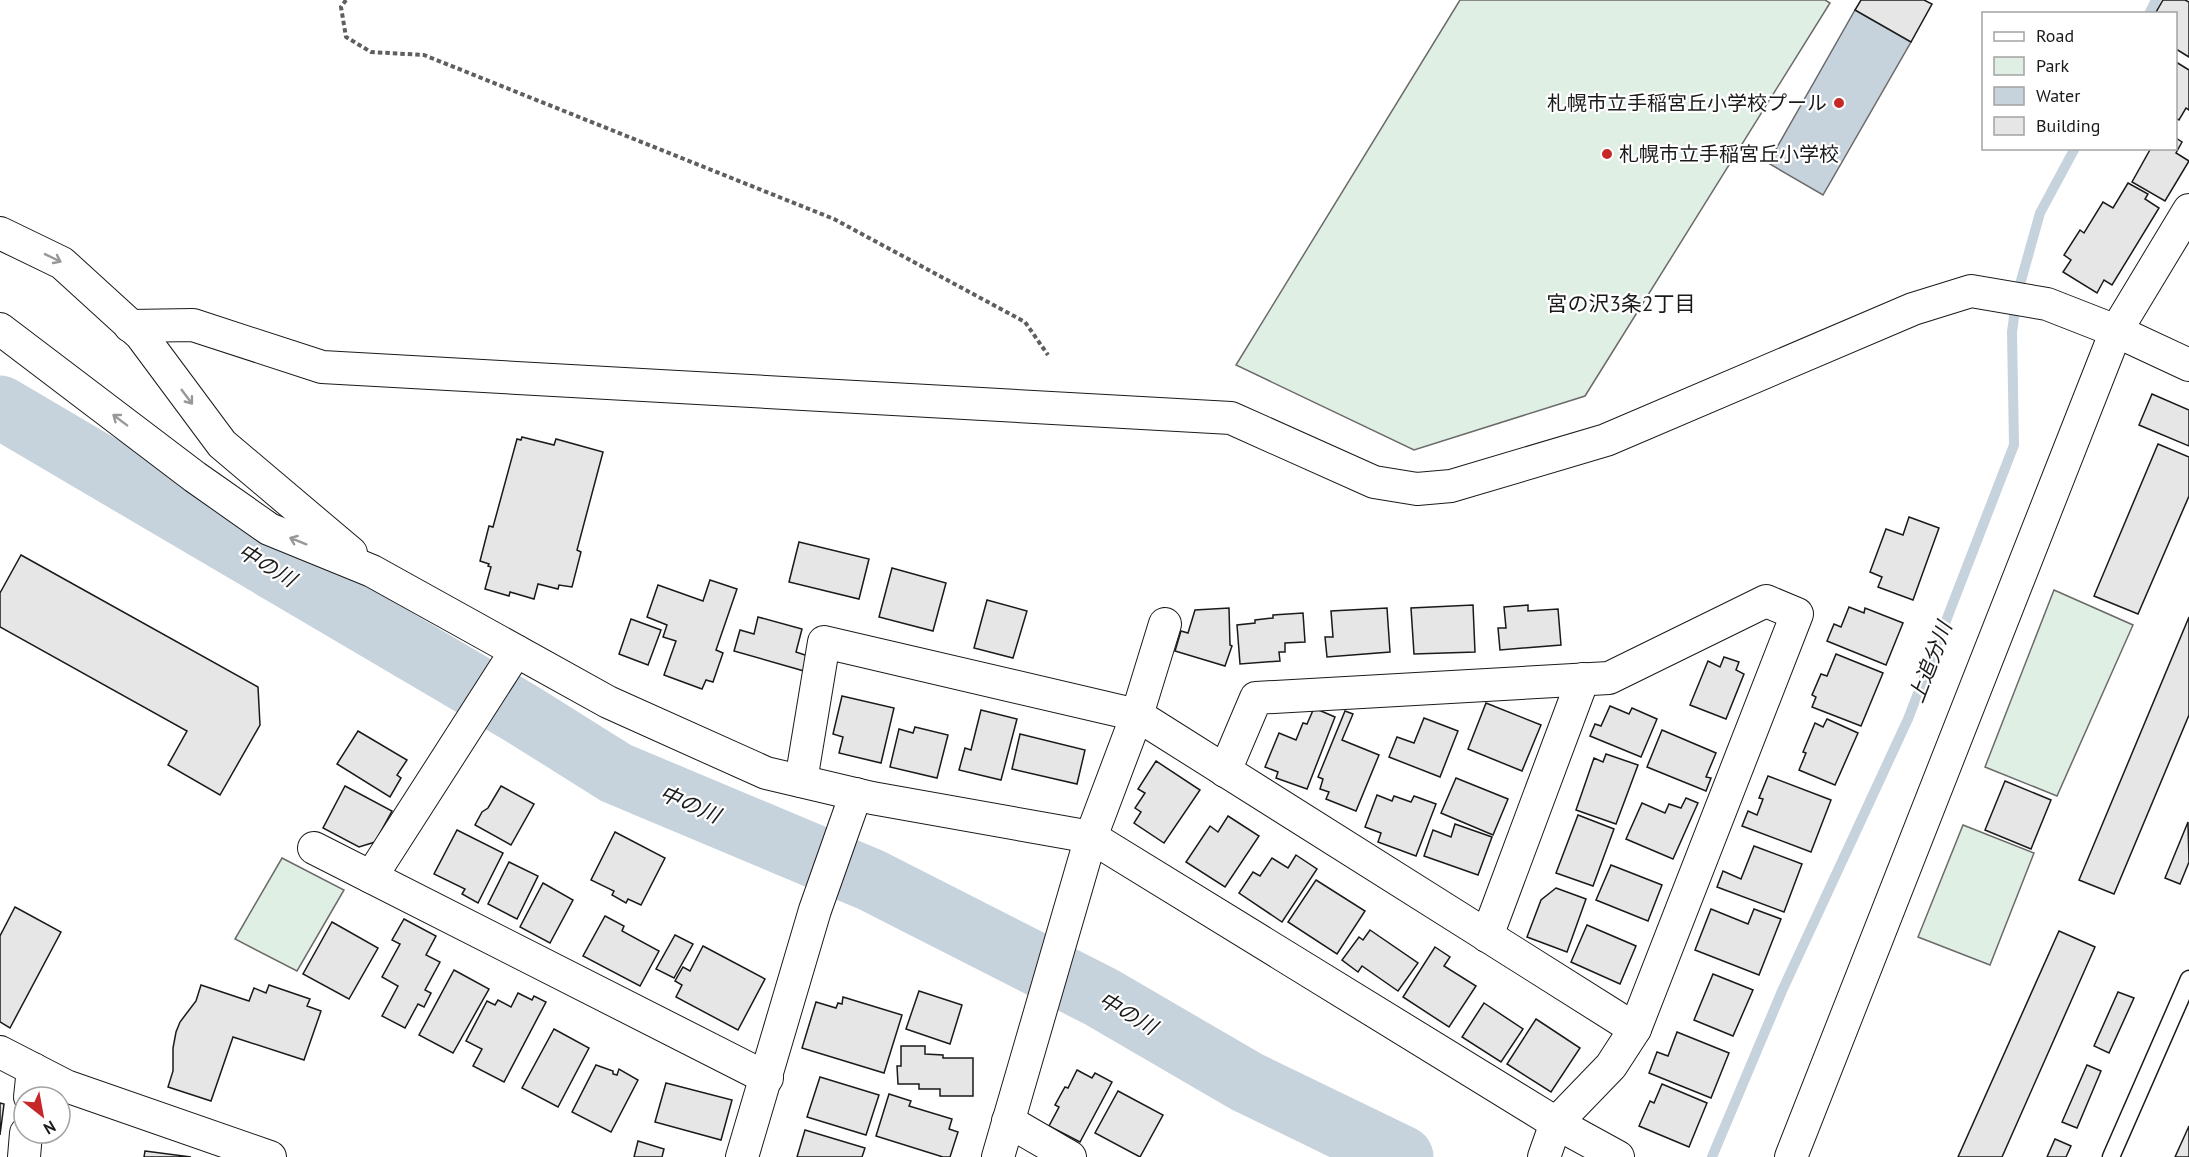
<svg xmlns="http://www.w3.org/2000/svg" width="2189" height="1157" font-family="'PT Sans','Noto Sans JP',sans-serif">
<style>
.green{fill:#e0efe3;stroke:#6a6a6a;stroke-width:1.5}
.water{fill:#c6d2dc;stroke:#6a6a6a;stroke-width:1.5}
.lines{fill:none;stroke-linecap:round;stroke-linejoin:round}
.stream{stroke:#c6d2dc;stroke-width:10}
.river{stroke:#c6d2dc;stroke-width:63}
.building{fill:#e6e6e6;stroke:#1a1a1a;stroke-width:1.5}
.lane-casing{stroke:#1a1a1a;stroke-width:19}
.street-casing{stroke:#1a1a1a;stroke-width:34}
.path{stroke:#5f5f5f;stroke-width:4;stroke-dasharray:4.5 3;stroke-linecap:butt}
.lane{stroke:#fff;stroke-width:16}
.street{stroke:#fff;stroke-width:32}
.oneway{stroke:#989898}
.poi-dot{fill:#c62828;stroke:#fff;stroke-width:2}
.labels{text-anchor:middle;dominant-baseline:central;stroke-width:4.5;stroke-linejoin:round;paint-order:stroke}
.poi-label{font-size:20px;fill:#1a1a1a;stroke:#fff;text-anchor:end}
.neighbourhood-label{font-size:21px;fill:#1a1a1a;stroke:#fff}
.water-label{font-size:21px;font-style:italic;fill:#1a1a1a;stroke:#fff}
</style>
<rect width="100%" height="100%" fill="#fff"/>
<g class="green">
<polygon points="1460,0 1825,0 1830,3 1585,396 1414,450 1236,365"/>
<polygon points="2054,590 2133,625 2057,796 1985,767"/>
<polygon points="1963,825 2034,853 1990,965 1918,937"/>
<polygon points="282,858 344,890 297,971 235,939"/>
</g>
<polygon class="water" points="1855,10 1911,42 1823,195 1768,163"/>
<g class="lines">
<g class="stream">
<polyline points="2149,14 2156,0"/>
<polyline points="1712,1157 1782,991 1908,719 2014,445 2012,332 2017,295 2040,213 2075,148"/>
</g>
<polyline class="river" points="0,407 522,714 616,773 871,880 1101,997 1247,1082 1402,1157"/>
</g>
<g class="building">
<polygon points="1861,0 1924,0 1932,4 1911,42 1855,10"/>
<polygon points="2163,0 2185,0 2189,2 2189,57 2176,49 2176,14 2155,14"/>
<polygon points="2176,62 2189,70 2189,110 2186,108 2179,120 2176,118"/>
<polygon points="2176,138 2182,142 2176,153 2189,161 2165,201 2132,182 2151,148 2176,148"/>
<polygon points="2128,183 2148,194 2145,199 2159,208 2112,285 2104,280 2097,293 2063,272 2071,260 2064,255 2080,230 2084,233 2103,202 2113,208"/>
<polygon points="2152,394 2189,410 2189,446 2139,425"/>
<polygon points="522,437 554,445 556,439 603,452 577,550 581,552 572,587 559,585 558,589 538,584 534,599 510,592 509,596 485,589 491,567 488,566 489,564 480,561 489,526 493,527 517,439 521,440"/>
<polygon points="2158,444 2189,457 2189,496 2138,614 2094,596"/>
<polygon points="1909,517 1939,528 1913,600 1878,587 1882,577 1870,572 1886,529 1903,535"/>
<polygon points="799,542 869,559 859,599 789,582"/>
<polygon points="21,555 258,687 260,725 220,795 168,765 187,731 0,627 0,593"/>
<polygon points="892,568 946,583 933,631 879,617"/>
<polygon points="710,580 737,589 716,650 723,653 713,682 706,680 702,689 664,675 676,641 663,637 667,625 647,617 658,585 703,601"/>
<polygon points="987,600 1027,611 1013,658 974,648"/>
<polygon points="1473,605 1475,652 1414,654 1411,608"/>
<polygon points="1528,605 1528,611 1558,609 1561,645 1500,650 1498,628 1506,628 1504,607"/>
<polygon points="1849,607 1864,613 1865,608 1903,623 1886,665 1827,641 1834,624 1841,627"/>
<polygon points="1229,608 1230,645 1232,646 1225,666 1175,651 1181,631 1188,633 1195,610"/>
<polygon points="1387,608 1390,652 1327,657 1325,637 1333,637 1331,611"/>
<polygon points="1303,613 1305,642 1285,643 1285,652 1279,652 1280,661 1240,664 1237,625 1255,623 1255,620 1273,618 1273,615"/>
<polygon points="758,617 802,629 796,652 808,656 804,671 734,651 740,630 754,634"/>
<polygon points="2189,617 2189,715 2114,894 2079,880"/>
<polygon points="631,619 661,630 648,665 619,654"/>
<polygon points="1836,654 1883,673 1861,726 1812,707 1816,697 1812,695 1821,674 1827,676"/>
<polygon points="1724,657 1739,662 1736,670 1744,674 1726,719 1690,705 1708,661 1720,667"/>
<polygon points="842,696 894,708 881,763 839,753 843,737 833,734"/>
<polygon points="1486,703 1541,725 1522,771 1468,749"/>
<polygon points="1610,706 1629,714 1632,708 1657,719 1641,757 1590,736 1595,724 1601,726"/>
<polygon points="1314,708 1335,717 1307,789 1276,778 1278,772 1265,767 1279,733 1296,740 1303,723 1307,724"/>
<polygon points="981,710 1017,719 1001,780 959,770 965,748 971,750"/>
<polygon points="1345,711 1353,714 1342,740 1379,755 1356,811 1326,799 1329,792 1320,789 1323,779 1318,777"/>
<polygon points="1424,718 1458,731 1440,777 1389,757 1397,737 1414,743"/>
<polygon points="1827,719 1858,733 1835,785 1799,770 1806,753 1803,752 1815,723 1823,727"/>
<polygon points="915,727 948,735 937,778 890,767 899,729 913,733"/>
<polygon points="1662,730 1716,753 1706,777 1711,778 1706,791 1647,767"/>
<polygon points="358,731 407,760 397,775 401,778 390,797 337,764"/>
<polygon points="1020,734 1085,750 1077,784 1012,769"/>
<polygon points="1606,754 1638,765 1616,824 1576,810 1594,758 1603,762"/>
<polygon points="1156,761 1200,790 1164,843 1134,823 1141,812 1135,808 1145,793 1138,789"/>
<polygon points="1768,776 1831,800 1811,852 1742,826 1748,811 1757,815 1763,799 1759,798"/>
<polygon points="1456,778 1508,799 1493,835 1441,813"/>
<polygon points="2005,781 2051,800 2031,849 1985,830"/>
<polygon points="345,786 392,811 375,842 359,847 323,828"/>
<polygon points="501,786 534,804 511,845 475,825 482,812 488,808"/>
<polygon points="1377,795 1392,801 1394,796 1411,802 1414,796 1436,804 1416,856 1378,842 1381,833 1365,827"/>
<polygon points="1686,798 1698,803 1673,859 1626,839 1642,803 1665,813 1669,804 1681,808"/>
<polygon points="1578,815 1614,829 1593,886 1556,873"/>
<polygon points="1228,816 1259,836 1225,887 1186,862 1210,826 1218,832"/>
<polygon points="2188,822 2189,862 2180,884 2165,878"/>
<polygon points="1455,824 1492,837 1478,875 1424,856 1433,830 1451,837"/>
<polygon points="457,830 503,853 478,903 462,894 465,889 434,874"/>
<polygon points="615,832 665,858 641,905 628,899 626,903 612,895 614,891 591,880"/>
<polygon points="1754,846 1802,864 1784,912 1717,887 1723,871 1741,879"/>
<polygon points="1296,855 1317,869 1282,922 1239,893 1253,872 1260,876 1272,858 1288,868"/>
<polygon points="509,862 538,876 517,919 488,904"/>
<polygon points="1611,865 1662,885 1648,921 1596,900"/>
<polygon points="1316,880 1365,911 1337,954 1288,922"/>
<polygon points="543,883 573,900 550,943 520,927"/>
<polygon points="1556,888 1586,899 1567,952 1527,937 1541,900"/>
<polygon points="15,907 61,932 10,1028 0,1022 0,936"/>
<polygon points="1711,909 1748,924 1754,909 1781,919 1759,975 1695,950"/>
<polygon points="605,916 624,926 622,931 659,951 640,986 583,956"/>
<polygon points="404,919 436,936 426,955 440,962 425,990 431,993 424,1007 418,1004 405,1028 382,1016 398,986 382,977 400,944 392,940"/>
<polygon points="332,922 378,948 349,999 303,974"/>
<polygon points="1587,925 1636,946 1620,984 1571,962"/>
<polygon points="1370,930 1418,963 1398,991 1362,966 1358,972 1342,960 1359,937 1363,940"/>
<polygon points="2059,931 2095,947 2002,1157 1958,1157"/>
<polygon points="675,935 693,944 674,978 656,969"/>
<polygon points="703,946 765,979 738,1030 676,997 682,985 675,981 683,967 690,971"/>
<polygon points="1435,947 1450,957 1444,966 1476,986 1449,1027 1403,997"/>
<polygon points="454,970 489,989 453,1053 419,1035"/>
<polygon points="1713,974 1753,990 1733,1036 1694,1020"/>
<polygon points="201,985 249,1001 254,988 266,993 269,985 310,999 307,1006 321,1011 304,1060 233,1037 211,1101 168,1087 173,1071 173,1048 176,1032 180,1022 196,1001"/>
<polygon points="919,991 962,1005 950,1044 906,1029"/>
<polygon points="2118,992 2134,998 2109,1053 2094,1046"/>
<polygon points="518,993 532,1000 534,996 546,1002 504,1082 473,1066 482,1049 466,1041 487,1001 495,1005 498,1000 511,1007"/>
<polygon points="843,997 902,1015 884,1073 802,1048 816,1002 836,1008 838,1003 842,1004"/>
<polygon points="1484,1003 1523,1029 1501,1062 1462,1037"/>
<polygon points="1536,1019 1580,1048 1551,1092 1507,1064"/>
<polygon points="554,1029 589,1048 558,1107 522,1088"/>
<polygon points="1677,1032 1729,1053 1711,1098 1649,1073 1657,1052 1668,1056"/>
<polygon points="901,1046 925,1046 925,1054 943,1055 943,1058 973,1058 973,1096 940,1096 940,1089 919,1089 919,1084 898,1084 897,1066 901,1066"/>
<polygon points="596,1065 613,1071 613,1074 617,1075 619,1069 638,1080 611,1132 572,1112"/>
<polygon points="2087,1065 2101,1071 2077,1128 2062,1122"/>
<polygon points="1077,1070 1092,1078 1095,1073 1112,1082 1080,1142 1049,1126 1059,1107 1055,1105 1065,1087 1068,1088"/>
<polygon points="820,1077 879,1095 866,1135 807,1117"/>
<polygon points="666,1083 732,1100 721,1140 655,1122"/>
<polygon points="1662,1084 1707,1103 1689,1147 1639,1126 1650,1101 1654,1103"/>
<polygon points="1118,1091 1163,1115 1140,1157 1095,1133"/>
<polygon points="889,1094 911,1101 909,1106 952,1119 949,1129 958,1132 950,1157 943,1157 876,1136"/>
<polygon points="0,1103 4,1104 0,1135"/>
<polygon points="2189,1126 2189,1157 2175,1157"/>
<polygon points="805,1130 865,1148 862,1157 797,1157"/>
<polygon points="2055,1139 2071,1146 2066,1157 2047,1157"/>
<polygon points="638,1141 664,1149 662,1157 634,1157"/>
<polygon points="145,1151 191,1157 144,1157"/>
</g>
<g class="lines">
<defs>
<polyline id="lane" points="2111,1157 2189,979"/>
<g id="street">
<polyline points="0,233 62,263 141,335 222,444 351,553"/>
<polyline points="130,326 193,325 322,367 1231,418 1374,482 1417,489 1451,486 1606,440 1913,309 1971,291 2047,304 2116,331 2189,365"/>
<polyline points="0,329 195,477 269,529 372,571 608,702 766,773 872,798 1091,837 1556,1123 1618,1157"/>
<polyline points="1225,771 1256,698 1609,678 1766,601 1797,614 1635,1029 1611,1066 1556,1123 1544,1157"/>
<polyline points="801,781 824,642 1137,715 1635,1029"/>
<polyline points="314,848 767,1078"/>
<polyline points="371,877 516,651"/>
<polyline points="1487,936 1583,679"/>
<polyline points="0,1052 66,1086 270,1157"/>
<polyline points="30,1097 33,1069"/>
<polyline points="1008,1121 1070,1157"/>
<polyline points="24,1157 26,1133"/>
<polyline points="742,1157 815,910 856,794"/>
<polyline points="998,1157 1091,837 1137,715 1165,624"/>
<polyline points="1791,1157 2116,331 2189,210"/>
</g>
</defs>
<use href="#lane" class="lane-casing"/>
<use href="#street" class="street-casing"/>
<polyline class="path" points="346,0 341,7 346,37 371,52 424,55 834,219 1025,322 1048,355"/>
<use href="#lane" class="lane"/>
<use href="#street" class="street"/>
</g>
<defs><path id="oneway-shaft" d="M-6 0H5M1.5-3L5.5 0L1.5 3" fill="none" stroke-width="1.6" stroke-linecap="round" stroke-linejoin="round" transform="scale(1.5)"/></defs>
<g class="oneway">
<use href="#oneway-shaft" transform="translate(53 258) rotate(26)"/>
<use href="#oneway-shaft" transform="translate(187 397) rotate(53)"/>
<use href="#oneway-shaft" transform="translate(120 420) rotate(-143)"/>
<use href="#oneway-shaft" transform="translate(298 541) rotate(-158)"/>
</g>
<g class="poi-dot">
<circle cx="1839" cy="103" r="6"/>
<circle cx="1607" cy="154" r="6"/>
</g>
<g class="labels">
<g class="poi-label">
<text x="1827" y="103">札幌市立手稲宮丘小学校プール</text>
<text x="1619" y="154" text-anchor="start">札幌市立手稲宮丘小学校</text>
</g>
<g class="neighbourhood-label">
<text x="1621" y="303">宮の沢3条2丁目</text>
</g>
<g class="water-label">
<text transform="translate(267 565) rotate(31)">中の川</text>
<text transform="translate(1930 662) rotate(-69)">上追分川</text>
<text transform="translate(690 804) rotate(23)">中の川</text>
<text transform="translate(1128 1013) rotate(30)">中の川</text>
</g>
</g>
<rect x="1982" y="12" width="195" height="138" fill="#ffffff" stroke="#a3a3a3" stroke-width="1.5"/>
<rect x="1994" y="32" width="30" height="9" fill="#ffffff" stroke="#a3a3a3" stroke-width="1.5"/>
<text x="2036" y="42" font-size="18" fill="#1a1a1a">Road</text>
<rect x="1994" y="57" width="30" height="18" fill="#e0efe3" stroke="#a3a3a3" stroke-width="1.5"/>
<text x="2036" y="72" font-size="18" fill="#1a1a1a">Park</text>
<rect x="1994" y="87" width="30" height="18" fill="#c6d2dc" stroke="#a3a3a3" stroke-width="1.5"/>
<text x="2036" y="102" font-size="18" fill="#1a1a1a">Water</text>
<rect x="1994" y="117" width="30" height="18" fill="#e6e6e6" stroke="#a3a3a3" stroke-width="1.5"/>
<text x="2036" y="132" font-size="18" fill="#1a1a1a">Building</text>
<g transform="translate(42 1115) rotate(149)"><circle r="28" fill="#ffffff" stroke="#a3a3a3" stroke-width="1.5"/>
<path d="M0-4.5L10 22L0 15L-10 22Z" fill="#c62828"/>
<text y="-9" font-size="16" font-weight="bold" text-anchor="middle" fill="#1a1a1a">N</text>
</g>
</svg>
